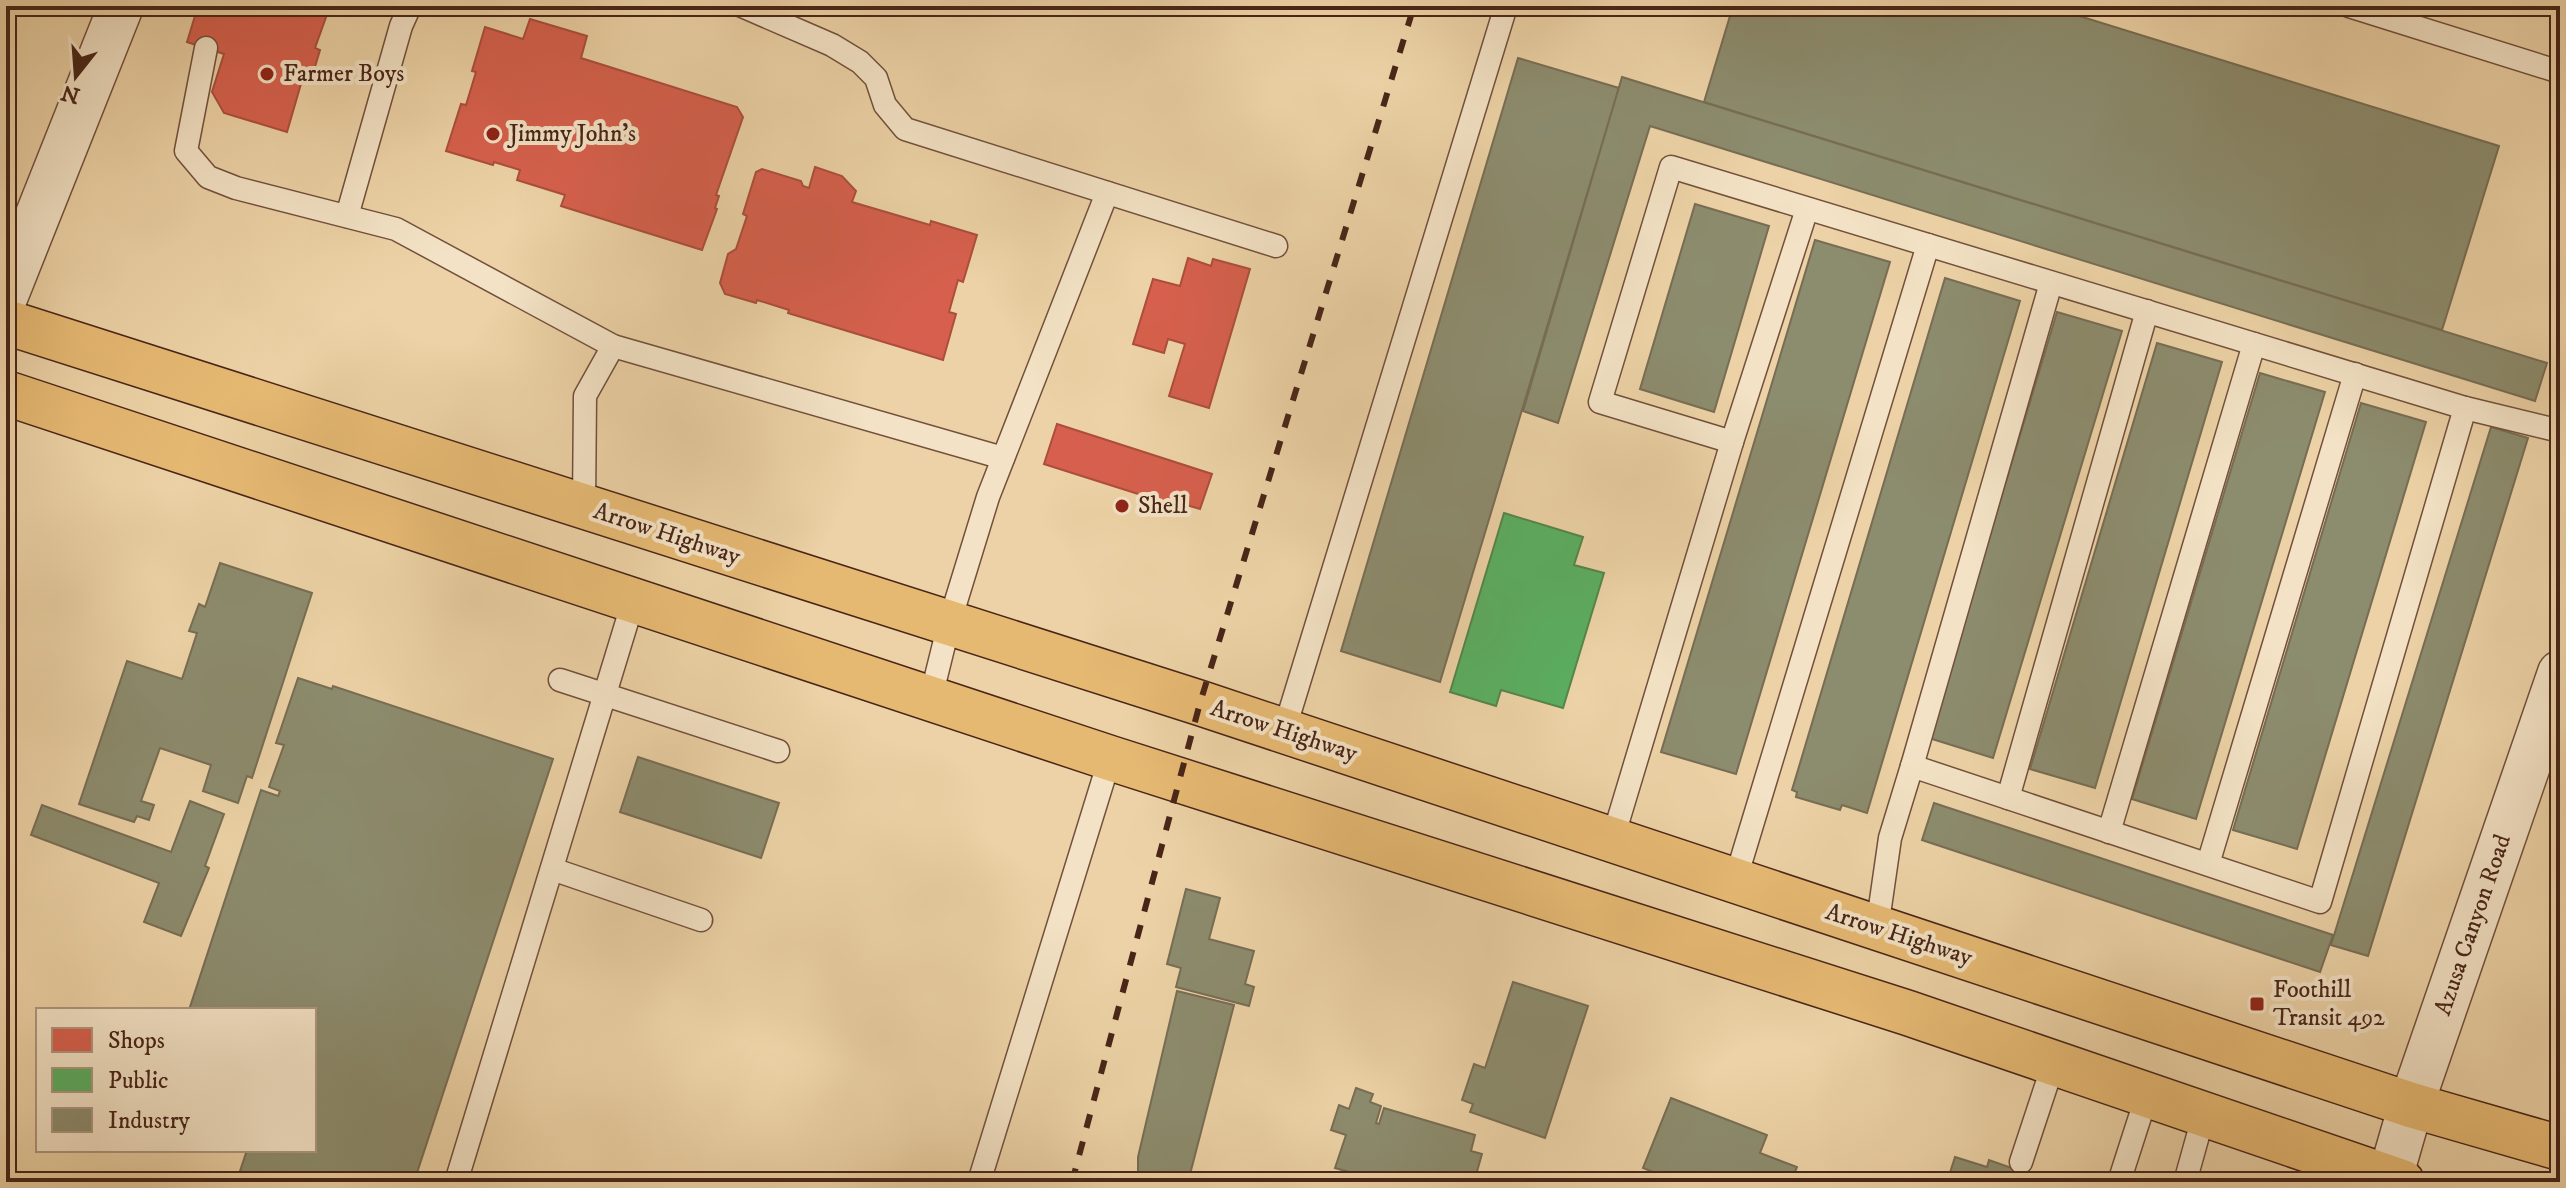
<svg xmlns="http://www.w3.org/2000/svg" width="2566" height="1188" font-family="'IM FELL DW Pica',serif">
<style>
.shops{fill:#d6604d;stroke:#ac4e3d;stroke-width:2}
.public{fill:#5aae61;stroke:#55854b;stroke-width:2}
.industry{fill:#8c8c6e;stroke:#786d54;stroke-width:2}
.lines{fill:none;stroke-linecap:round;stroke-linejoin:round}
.service-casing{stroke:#72503c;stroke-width:25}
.minor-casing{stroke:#72503c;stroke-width:47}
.tertiary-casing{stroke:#72503c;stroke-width:47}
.primary-casing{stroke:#492518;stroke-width:47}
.service{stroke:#f3e2c5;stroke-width:22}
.minor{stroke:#f3e2c5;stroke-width:44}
.tertiary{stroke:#f3e2c5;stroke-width:44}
.primary{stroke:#e6b973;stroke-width:44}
.rail{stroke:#492518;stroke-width:6;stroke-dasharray:14 14;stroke-linecap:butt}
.poi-dot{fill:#8f2418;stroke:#f3e2c5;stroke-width:3}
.labels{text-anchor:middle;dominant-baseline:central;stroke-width:8;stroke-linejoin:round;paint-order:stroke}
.poi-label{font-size:24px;fill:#492518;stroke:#f3e2c5;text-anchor:start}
.street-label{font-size:24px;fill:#492518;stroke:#f3e2c5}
</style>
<rect width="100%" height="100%" fill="#ecd2a6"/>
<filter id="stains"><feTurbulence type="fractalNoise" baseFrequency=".0025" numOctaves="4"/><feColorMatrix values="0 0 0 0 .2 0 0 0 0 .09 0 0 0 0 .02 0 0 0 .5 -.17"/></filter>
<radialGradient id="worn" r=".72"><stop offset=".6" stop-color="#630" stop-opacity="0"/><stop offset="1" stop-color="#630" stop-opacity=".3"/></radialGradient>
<g class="shops">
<polygon points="198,6 218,6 233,11 234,6 330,6 315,48 320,50 311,80 303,77 287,132 224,113 212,92 224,54 187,42"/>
<polygon points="530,19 587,36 581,58 737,107 743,117 716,195 719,196 715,208 717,209 702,250 561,206 565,195 517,180 520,170 494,162 493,165 446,151 461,104 466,105 476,72 472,71 485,27 523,39"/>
<polygon points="815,167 842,176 856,191 852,202 930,225 931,221 977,235 963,282 958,280 949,312 956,314 943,360 788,313 789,310 757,300 756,303 725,294 720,283 728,254 736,249 747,216 743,214 756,172 762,169 801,181 803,186 809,188"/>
<polygon points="1188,258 1211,266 1213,259 1250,269 1209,408 1169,396 1185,344 1168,339 1164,353 1133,344 1153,279 1180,286"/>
<polygon points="1057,424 1212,474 1200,509 1180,503 1179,507 1044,464"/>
</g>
<polygon class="public" points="1504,513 1583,537 1574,565 1604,573 1563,708 1501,690 1496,706 1450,692"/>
<g class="industry">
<polygon points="1733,6 2047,6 2499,146 2442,330 1704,102"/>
<polygon points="1518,58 1619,88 1440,682 1341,651"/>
<polygon points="1622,77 2547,363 2535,401 1650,126 1558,423 1523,411"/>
<polygon points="1695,204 1769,226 1714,412 1640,389"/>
<polygon points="1815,240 1890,262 1736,774 1661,752"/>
<polygon points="1945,278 2020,301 1867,813 1842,805 1840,810 1796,797 1797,792 1792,790"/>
<polygon points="2057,312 2122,331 1993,758 1929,738"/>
<polygon points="2157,343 2222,362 2095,788 2030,769"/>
<polygon points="2260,373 2325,392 2196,819 2132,799"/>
<polygon points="2361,403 2426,422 2297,849 2233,830"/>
<polygon points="2491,427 2528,438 2368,956 2331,945"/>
<polygon points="220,563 312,593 252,778 247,776 238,803 203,791 211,765 160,748 141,801 154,805 149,820 137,816 134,822 79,804 127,661 182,679 197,633 189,631 199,604 205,607"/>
<polygon points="298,678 332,689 333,686 553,759 414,1182 273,1182 240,1171 247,1150 314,1150 314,1010 189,1010 261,790 278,796 280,791 269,787 284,745 276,743"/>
<polygon points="638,757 779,803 761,858 620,812"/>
<polygon points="190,801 224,814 205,866 209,868 181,936 144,922 159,883 31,835 42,805 171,852"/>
<polygon points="1934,803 2333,935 2320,972 1922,840"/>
<polygon points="1186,889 1220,898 1209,939 1254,951 1245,984 1254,987 1249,1006 1176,987 1181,968 1167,964"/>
<polygon points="1513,982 1588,1006 1545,1138 1470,1112 1473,1104 1462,1100 1474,1064 1485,1068"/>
<polygon points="1177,991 1234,1005 1188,1182 1138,1182 1138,1157"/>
<polygon points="1356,1088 1373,1094 1370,1102 1381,1106 1376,1123 1379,1124 1384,1108 1475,1135 1471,1151 1482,1154 1474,1182 1353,1182 1356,1174 1335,1168 1346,1135 1331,1130 1339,1105 1349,1109"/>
<polygon points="1671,1098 1767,1135 1760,1153 1797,1167 1791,1182 1650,1182 1653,1172 1643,1168"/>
<polygon points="1955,1157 1987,1167 1989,1160 2029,1174 2027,1180 2035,1182 1947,1182"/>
</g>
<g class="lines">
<defs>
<g id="service">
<polyline points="742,6 832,45 860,62 876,78 885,105 905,129 1276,246"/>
<polyline points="2349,6 2560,72"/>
<polyline points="206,48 186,151 208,177 236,188 396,229 613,346 1003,458"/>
<polyline points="347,216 401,26 410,6"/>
<polyline points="2465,408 2560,431"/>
<polyline points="1732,442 1807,209"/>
<polyline points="584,507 585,396 613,346"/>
<polyline points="560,680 778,751"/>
<polyline points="931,697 949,624 988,497 1107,193"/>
<polyline points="1284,731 1506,6"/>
<polyline points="1912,766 2051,283"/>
<polyline points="2008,798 2147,311"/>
<polyline points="2109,832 2254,344"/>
<polyline points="1612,841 1732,442 1600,402 1671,167 2465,408 2320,902 1912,766 1890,838 1877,928"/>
<polyline points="2208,864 2355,374"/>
<polyline points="552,869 701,920"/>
<polyline points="1735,881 1928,245"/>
<polyline points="2021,1162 2054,1062"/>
<polyline points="456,1182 633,602"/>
<polyline points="979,1182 1110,758"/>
<polyline points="2119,1182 2147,1095"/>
<polyline points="2191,1182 2187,1175 2204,1114"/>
</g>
<polyline id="minor" points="6,295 121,6"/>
<polyline id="tertiary" points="2390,1178 2411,1105 2560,673"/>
<g id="primary">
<polyline points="6,322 1200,703 2411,1105 2560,1148"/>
<polyline points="6,393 1110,758 1908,1013 2402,1182"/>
</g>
</defs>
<use href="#service" class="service-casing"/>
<use href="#minor" class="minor-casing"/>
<use href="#tertiary" class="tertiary-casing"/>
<use href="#primary" class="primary-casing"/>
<use href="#service" class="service"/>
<use href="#minor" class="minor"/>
<use href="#tertiary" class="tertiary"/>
<use href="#primary" class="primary"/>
<polyline class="rail" points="1072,1182 1200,703 1414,6"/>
</g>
<g class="poi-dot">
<circle cx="267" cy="74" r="8"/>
<circle cx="493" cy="134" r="8"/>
<circle cx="1122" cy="506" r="8"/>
<rect x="2249" y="996" width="16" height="16" rx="4"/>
</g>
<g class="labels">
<g class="poi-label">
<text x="283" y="74">Farmer Boys</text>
<text x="509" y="134">Jimmy John's</text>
<text x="1138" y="506">Shell</text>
<text x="2273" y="990">Foothill<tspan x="2273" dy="28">Transit 492</tspan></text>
</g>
<g class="street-label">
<text transform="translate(667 534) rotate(18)">Arrow Highway</text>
<text transform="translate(1284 731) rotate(18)">Arrow Highway</text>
<text transform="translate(2473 925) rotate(-71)">Azusa Canyon Road</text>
<text transform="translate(1899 935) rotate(18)">Arrow Highway</text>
</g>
</g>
<rect width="2566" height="1188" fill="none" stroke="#ecd2a6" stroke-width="32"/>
<rect x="8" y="8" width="2550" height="1172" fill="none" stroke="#492518" stroke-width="4"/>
<rect x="16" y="16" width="2534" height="1156" fill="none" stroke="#492518" stroke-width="2"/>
<rect x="36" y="1008" width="280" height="144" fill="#f3e2c5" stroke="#af9680" stroke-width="2"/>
<rect x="52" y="1028" width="40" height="24" fill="#d6604d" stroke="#af9680" stroke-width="2"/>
<text x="108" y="1048" font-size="24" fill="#492518">Shops</text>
<rect x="52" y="1068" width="40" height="24" fill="#5aae61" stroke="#af9680" stroke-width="2"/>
<text x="108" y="1088" font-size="24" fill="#492518">Public</text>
<rect x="52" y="1108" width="40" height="24" fill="#8c8c6e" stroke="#af9680" stroke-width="2"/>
<text x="108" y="1128" font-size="24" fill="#492518">Industry</text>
<g transform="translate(76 76) rotate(197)" stroke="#f3e2c5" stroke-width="6" paint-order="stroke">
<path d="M0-6L14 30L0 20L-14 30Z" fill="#492518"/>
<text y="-12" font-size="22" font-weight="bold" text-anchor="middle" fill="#492518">N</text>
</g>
<rect width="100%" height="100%" filter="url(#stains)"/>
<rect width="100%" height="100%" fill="url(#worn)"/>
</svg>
